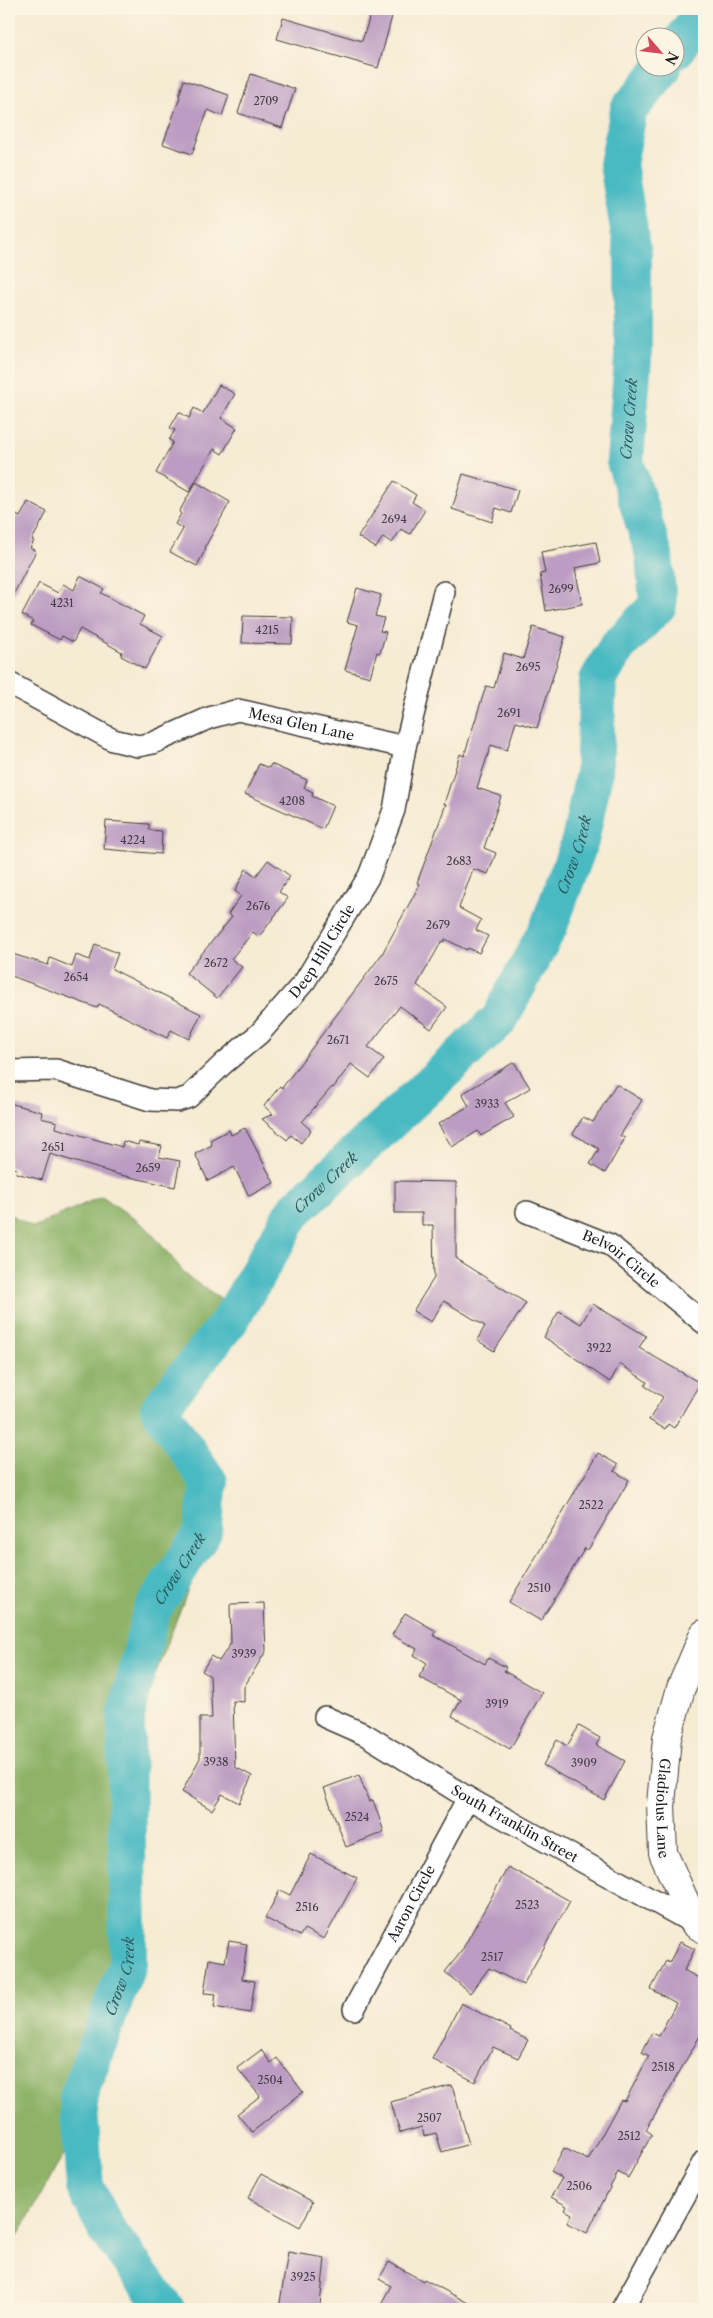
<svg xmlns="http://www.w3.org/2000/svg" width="713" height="2318" font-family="'Libre Caslon Text',serif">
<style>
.forest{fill:#8db267;stroke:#546742}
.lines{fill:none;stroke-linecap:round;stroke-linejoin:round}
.river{stroke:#4ab9c2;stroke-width:38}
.building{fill:#bc9cc2}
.minor-casing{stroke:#3d3b37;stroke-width:24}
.tertiary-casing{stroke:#3d3b37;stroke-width:30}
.minor{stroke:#fff;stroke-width:21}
.tertiary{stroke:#fff;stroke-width:28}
.labels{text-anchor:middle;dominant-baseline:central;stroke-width:4.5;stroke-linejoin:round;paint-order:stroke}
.number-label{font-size:11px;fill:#443c46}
.street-label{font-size:14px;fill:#1c1c1c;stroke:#fcf5e5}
.water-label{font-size:15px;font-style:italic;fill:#2e5b5e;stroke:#fcf5e5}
</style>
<rect width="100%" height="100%" fill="#fcf5e5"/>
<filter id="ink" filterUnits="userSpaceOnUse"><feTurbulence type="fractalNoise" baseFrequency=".02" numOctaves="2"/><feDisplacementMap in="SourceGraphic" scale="10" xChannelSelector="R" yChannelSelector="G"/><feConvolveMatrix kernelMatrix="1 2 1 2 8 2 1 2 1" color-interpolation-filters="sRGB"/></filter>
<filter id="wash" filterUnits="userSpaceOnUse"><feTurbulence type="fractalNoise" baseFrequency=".0096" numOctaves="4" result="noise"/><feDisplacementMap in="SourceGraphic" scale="20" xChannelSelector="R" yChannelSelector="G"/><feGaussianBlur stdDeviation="1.12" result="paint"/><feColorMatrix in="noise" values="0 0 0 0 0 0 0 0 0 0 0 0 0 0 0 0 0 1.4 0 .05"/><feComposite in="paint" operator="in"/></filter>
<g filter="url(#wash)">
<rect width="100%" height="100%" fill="#f6ebd3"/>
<polygon class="forest" points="102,1196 147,1228 188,1277 228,1303 165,1412 226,1491 132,1735 134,1929 84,2069 105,2080 9,2252 9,1214 33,1227"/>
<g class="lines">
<g class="river">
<polyline points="676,50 700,15 701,9"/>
<path id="s1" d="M166,2309l-59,-79 -22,-43 -7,-90 50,-134 -2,-245 25,-106 52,-80 6,-50 -50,-73 72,-90 63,-108 205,-191 50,-94 31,-85 14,-68 4,-93 19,-33 41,-42 -4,-50 -29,-94 8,-102v-106l-15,-89 11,-55 34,-41"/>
</g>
</g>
<g id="blocks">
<g class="building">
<polygon points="372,9 394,9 378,68 277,39 283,18 362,41"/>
<polygon points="251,74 295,89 282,128 238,113"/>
<polygon points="184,80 229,95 222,116 208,110 192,154 163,144 180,97 179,96"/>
<polygon points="219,385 235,394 221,418 237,428 222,454 214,449 189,492 156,473 173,442 169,440 175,430 170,428 179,412 189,418 194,408 203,413"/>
<polygon points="463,474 518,490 511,513 496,508 492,522 452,509"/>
<polygon points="394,481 416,495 412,502 425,510 410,534 401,529 392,543 383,537 376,548 358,537"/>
<polygon points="196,482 230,502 205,547 206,548 197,566 170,552 183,529 175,524 181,514 179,512"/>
<polygon points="28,502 47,512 32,540 34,541 30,548 36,551 9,603 9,529 17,515 20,517"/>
<polygon points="596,542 600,563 575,568 582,604 546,611 540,574 545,573 541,552"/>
<polygon points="80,576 104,589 101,593 144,616 140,624 163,636 145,669 121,656 122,652 80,629 73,642 62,636 60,640 31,625 33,621 22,615 39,583 58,593 63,584 74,590"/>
<polygon points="357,588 381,595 375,616 384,618 380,631 386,632 380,653 377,652 370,677 345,670 358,625 347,622"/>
<polygon points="243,616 293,617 292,644 242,643"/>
<polygon points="533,627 565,637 537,728 516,722 507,750 491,745 477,788 501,796 484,848 496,853 488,874 473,869 459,908 481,920 476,930 488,936 479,953 468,948 467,950 445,939 444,942 442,941 417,985 447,1007 431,1029 400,1006 368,1047 384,1059 370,1078 351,1064 333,1088 332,1087 302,1122 311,1130 301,1143 291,1135 287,1140 262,1119 273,1114 264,1106 280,1086 282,1088 382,954 420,884 417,883 446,804 444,804 460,754 464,756 486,686 494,688 504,653 523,659"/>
<polygon points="259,764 269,768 271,764 307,780 304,788 313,792 312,796 333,806 323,829 245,794"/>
<polygon points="106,821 149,824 149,830 162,831 161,854 104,849"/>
<polygon points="268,860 290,876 279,892 288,898 259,937 253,932 231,959 242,967 217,998 186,973 232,917 228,914 241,896 235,891 246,869 256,876"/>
<polygon points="95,944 118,953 112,969 201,1014 189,1039 171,1030 167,1038 99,1004 97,1008 9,975 9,953 48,965 50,958 72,967 76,955 90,960"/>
<polygon points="514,1062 530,1088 505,1103 514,1117 481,1136 478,1131 452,1147 438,1124 469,1106 462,1094"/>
<polygon points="616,1084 642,1100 620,1136 625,1138 605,1173 590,1164 599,1149 573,1134 583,1117 593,1122"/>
<polygon points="9,1103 42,1112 41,1118 57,1122 56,1128 122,1147 123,1141 138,1145 139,1142 162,1146 159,1157 180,1161 175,1187 116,1174 50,1154 42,1180 16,1173 17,1169 9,1167"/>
<polygon points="245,1128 274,1183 249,1196 234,1167 208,1181 195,1154 212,1145 210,1140 229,1130 231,1135"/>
<polygon points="395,1181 456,1182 456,1259 526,1303 494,1351 477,1340 485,1326 444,1301 431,1322 413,1311 434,1278 433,1225 422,1225 422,1213 395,1213"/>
<polygon points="593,1304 646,1336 639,1348 700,1383 674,1428 668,1424 665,1429 649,1420 663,1397 645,1386 647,1382 620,1364 610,1382 544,1337 559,1311 581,1324"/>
<polygon points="598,1453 618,1465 614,1471 629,1480 588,1550 585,1548 541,1621 509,1602"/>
<polygon points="264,1603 266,1651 244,1687 244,1702 233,1701 235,1767 252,1776 239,1803 222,1794 212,1810 182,1792 200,1758 200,1718 212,1718 210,1676 202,1671 211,1656 219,1661 231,1643 230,1604"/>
<polygon points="405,1613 436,1631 433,1635 485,1664 488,1658 506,1667 504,1671 542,1693 510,1749 452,1716 461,1700 419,1677 427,1663 414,1655 417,1649 392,1635"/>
<polygon points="579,1726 600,1738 596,1745 625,1761 604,1800 543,1765 557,1740 567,1746"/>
<polygon points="359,1775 369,1802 373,1800 384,1832 346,1847 324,1788"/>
<polygon points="311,1854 357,1878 324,1939 304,1929 300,1936 265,1918 280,1890 290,1895"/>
<polygon points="508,1867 570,1901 523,1985 489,1968 470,1993 445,1972 461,1952"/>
<polygon points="229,1941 247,1944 242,1979 255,1981 250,2013 214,2007 216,1994 204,1993 209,1959 225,1962"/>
<polygon points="680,1942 695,1949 684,1970 704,1981 704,2029 646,2130 652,2134 628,2178 618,2172 587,2233 567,2223 572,2214 565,2210 567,2206 551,2197 562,2178 551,2172 564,2148 588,2160 621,2100 625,2101 649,2056 642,2052 652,2033 659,2036 676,2003 651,1989 666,1961 669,1963"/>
<polygon points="461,2003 511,2029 510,2031 528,2040 518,2058 493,2047 475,2082 432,2059"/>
<polygon points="261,2050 271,2063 277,2058 303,2092 252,2132 237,2114 260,2096 237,2068"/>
<polygon points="452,2085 469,2144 442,2152 436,2133 424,2136 422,2127 400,2133 391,2102"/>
<polygon points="261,2174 313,2202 300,2227 248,2198"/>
<polygon points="288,2252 325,2258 320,2305 314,2309 279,2309"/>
<polygon points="389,2262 423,2281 424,2279 479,2309 378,2309 391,2286 379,2279"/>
</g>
</g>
</g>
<g filter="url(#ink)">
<use href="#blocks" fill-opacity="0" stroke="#3d3b37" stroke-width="1"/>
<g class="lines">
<defs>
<g id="minor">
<path id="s2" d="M9,683l104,57 25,6 15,-3 56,-25 29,-8 167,37"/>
<path id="s3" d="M9,1071l47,-1 94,30 27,1 12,-4 34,-33 37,-31 45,-52 64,-105 25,-66 11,-63 39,-155"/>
<path id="s4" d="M527,1212l83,33 94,78"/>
<path id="s5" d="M325,1717l41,18 102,63 227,126"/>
<path id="s6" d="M354,2009l114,-211"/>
<polyline points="622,2309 704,2161"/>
</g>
<g id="tertiary">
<path id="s7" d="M704,1634l-23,54 -14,50 -6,66 2,49 32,71 9,5"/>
</g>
</defs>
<use href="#minor" class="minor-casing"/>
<use href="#tertiary" class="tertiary-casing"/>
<use href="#minor" class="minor"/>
<use href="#tertiary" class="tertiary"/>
</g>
</g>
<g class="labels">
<g class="number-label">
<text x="266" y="101">2709</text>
<text x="394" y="519">2694</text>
<text x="561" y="589">2699</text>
<text x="62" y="603">4231</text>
<text x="267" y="630">4215</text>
<text x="528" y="667">2695</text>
<text x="509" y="713">2691</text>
<text x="292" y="801">4208</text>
<text x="133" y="840">4224</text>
<text x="459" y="861">2683</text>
<text x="258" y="906">2676</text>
<text x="438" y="925">2679</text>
<text x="216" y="963">2672</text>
<text x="76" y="977">2654</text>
<text x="386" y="981">2675</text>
<text x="338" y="1040">2671</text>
<text x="487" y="1104">3933</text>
<text x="53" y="1147">2651</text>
<text x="148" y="1168">2659</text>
<text x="599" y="1348">3922</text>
<text x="591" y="1505">2522</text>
<text x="539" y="1588">2510</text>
<text x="244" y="1654">3939</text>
<text x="497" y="1704">3919</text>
<text x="216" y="1762">3938</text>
<text x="584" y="1763">3909</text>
<text x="357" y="1817">2524</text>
<text x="527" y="1905">2523</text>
<text x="307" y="1907">2516</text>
<text x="492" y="1957">2517</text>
<text x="663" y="2067">2518</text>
<text x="270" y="2080">2504</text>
<text x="429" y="2118">2507</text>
<text x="629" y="2136">2512</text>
<text x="579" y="2186">2506</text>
<text x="303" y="2277">3925</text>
</g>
<g class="street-label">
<text stroke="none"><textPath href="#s2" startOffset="316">Mesa Glen Lane</textPath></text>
<text stroke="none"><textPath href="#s3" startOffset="384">Deep Hill Circle</textPath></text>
<text stroke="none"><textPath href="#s4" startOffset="106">Belvoir Circle</textPath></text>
<text stroke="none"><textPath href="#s7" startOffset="181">Gladiolus Lane</textPath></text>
<text stroke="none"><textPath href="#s5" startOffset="218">South Franklin Street</textPath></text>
<text stroke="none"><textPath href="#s6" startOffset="120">Aaron Circle</textPath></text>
</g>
<g class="water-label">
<text stroke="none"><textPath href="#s1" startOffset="2136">Crow Creek</textPath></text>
<text stroke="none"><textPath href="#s1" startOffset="1671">Crow Creek</textPath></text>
<text stroke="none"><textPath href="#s1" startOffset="1251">Crow Creek</textPath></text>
<text stroke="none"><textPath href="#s1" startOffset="786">Crow Creek</textPath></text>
<text stroke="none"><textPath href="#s1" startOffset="366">Crow Creek</textPath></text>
</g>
</g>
<rect width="713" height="2318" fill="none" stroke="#fcf5e5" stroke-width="30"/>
<g transform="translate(660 52) rotate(118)"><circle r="24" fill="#fcf5e5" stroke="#a29e95"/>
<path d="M0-4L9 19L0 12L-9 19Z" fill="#d1495b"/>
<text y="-8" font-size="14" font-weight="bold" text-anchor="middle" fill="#1c1c1c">N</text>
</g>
</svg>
